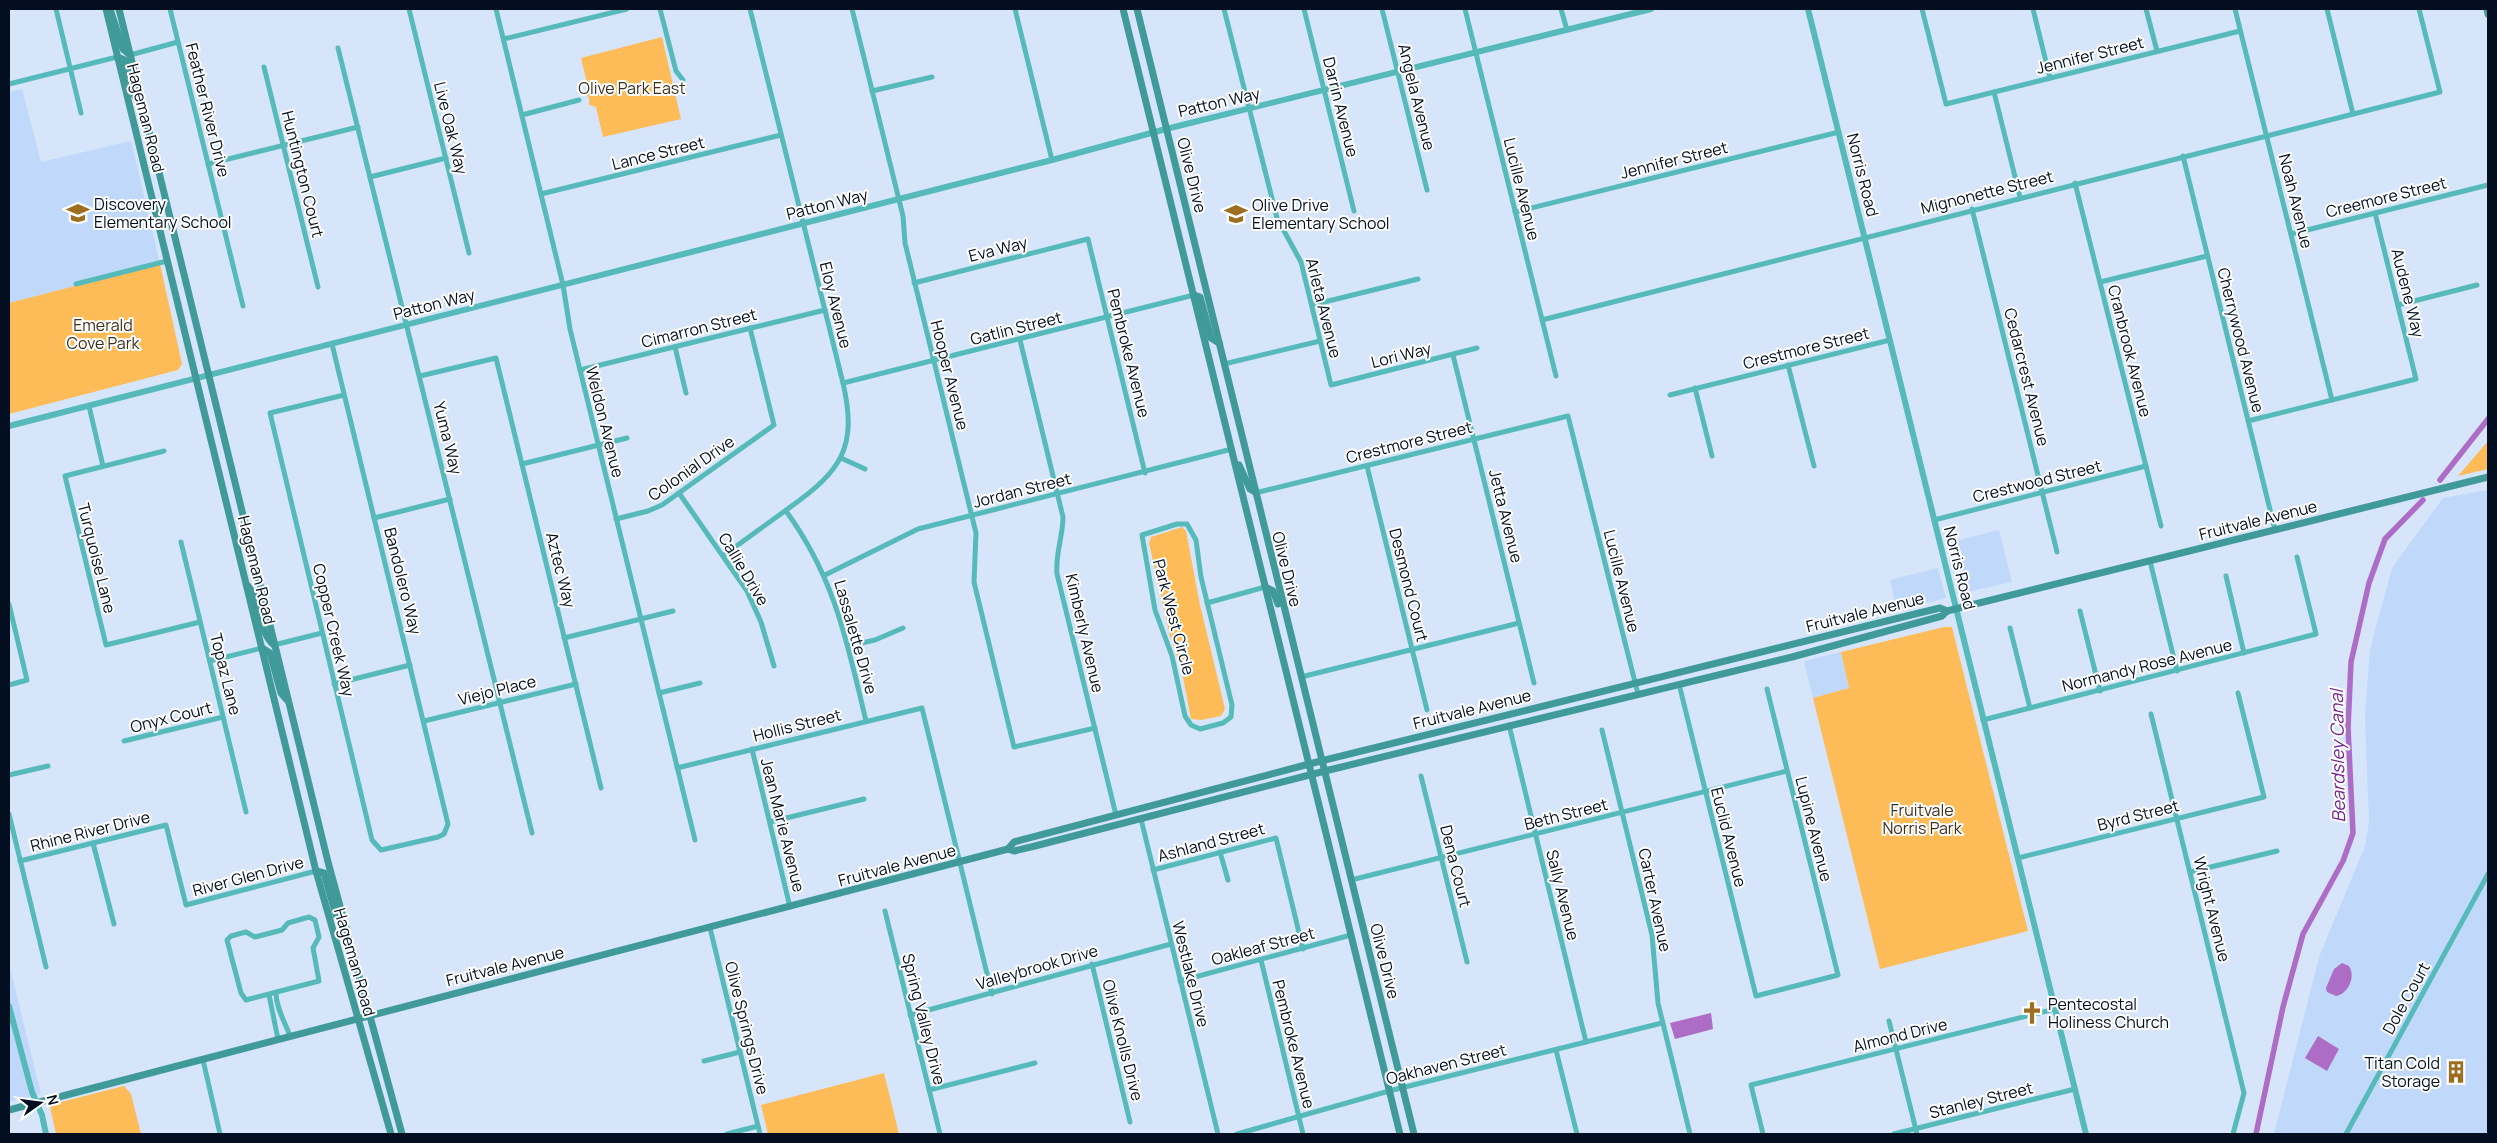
<svg xmlns="http://www.w3.org/2000/svg" width="2497" height="1143" font-family="Manrope,sans-serif">
<style>
.built{fill:#c0d9fb}
.green{fill:#fdbc57}
.water{fill:#ad6cc6}
.lines{fill:none;stroke-linecap:round;stroke-linejoin:round}
.canal{stroke:#ad6cc6;stroke-width:5.5}
.minor{stroke:#56baba;stroke-width:5}
.tertiary{stroke:#56baba;stroke-width:6}
.secondary{stroke:#419a9a;stroke-width:7}
.labels{text-anchor:middle;dominant-baseline:central;stroke-width:4;stroke-linejoin:round;paint-order:stroke}
.street-label{font-size:16px;fill:#030f20;stroke:#fff}
.park-label{font-size:16px;fill:#3d301e;stroke:#fff}
.poi-label{font-size:16px;fill:#030f20;stroke:#fff;text-anchor:start}
.water-label{font-size:18px;font-style:italic;fill:#742390;stroke:#fff}
</style>
<rect width="100%" height="100%" fill="#d6e5fa"/>
<g class="built">
<polygon points="22,89 41,162 131,141 160,264 9,303 9,92"/>
<polygon points="2488,490 2488,1134 2274,1134 2319,957 2365,846 2369,822 2365,716 2370,649 2392,568 2443,498"/>
<polygon points="1999,530 2012,582 1966,592 1951,542"/>
<polygon points="1938,568 1946,598 1897,610 1890,580"/>
<polygon points="1841,652 1849,688 1813,698 1804,661"/>
<polygon points="9,964 41,1094 9,1102"/>
</g>
<g class="green">
<polygon points="662,37 681,119 603,137 596,107 589,105 589,98 585,92 588,87 581,58"/>
<polygon points="160,264 182,364 178,370 9,414 9,303"/>
<polygon points="2488,441 2488,469 2458,476"/>
<polygon points="1182,527 1186,531 1200,605 1225,709 1221,716 1201,720 1191,719 1182,672 1170,636 1149,543 1151,537"/>
<polygon points="1944,627 1952,627 2028,931 1880,969 1813,698 1849,688 1841,652"/>
<polygon points="884,1073 899,1134 768,1134 761,1105"/>
<polygon points="124,1086 131,1094 141,1134 56,1134 50,1107 53,1104"/>
</g>
<g class="water">
<path d="M2342,963l7,3c7,11 -1,28 -13,30l-9,-4 -1,-4 8,-19z"/>
<polygon points="1711,1013 1713,1029 1675,1039 1670,1023"/>
<polygon points="2318,1036 2339,1049 2327,1071 2305,1058"/>
</g>
<g class="lines">
<g class="canal">
<polyline points="2440,480 2488,419"/>
<polyline points="2256,1134 2283,1007 2303,934 2343,861 2353,833 2348,728 2351,662 2369,583 2385,539 2423,500"/>
</g>
<g class="minor">
<polyline points="56,9 81,113"/>
<polyline points="170,9 243,306"/>
<polyline points="409,9 469,253"/>
<polyline points="496,9 563,285 570,329 695,840"/>
<polyline points="660,9 676,71 683,80"/>
<polyline points="852,9 903,216 905,243 976,533 974,582 1014,747 1095,728"/>
<polyline points="1015,9 1052,160"/>
<polyline points="1224,9 1277,218 1301,262 1331,385 1477,348"/>
<polyline points="1304,9 1354,211"/>
<polyline points="1382,9 1427,190"/>
<polyline points="1465,9 1556,376"/>
<polyline points="1561,9 1567,30"/>
<polyline points="1922,9 1946,104 2240,31"/>
<polyline points="2033,9 2050,78"/>
<polyline points="2146,9 2157,51"/>
<polyline points="2235,9 2332,400"/>
<polyline points="2327,9 2353,114"/>
<polyline points="504,39 627,9"/>
<polyline points="338,48 532,833"/>
<polyline points="130,55 178,42"/>
<polyline points="264,67 318,287"/>
<polyline points="9,84 117,57"/>
<polyline points="872,91 932,77"/>
<polyline points="1994,92 2020,197"/>
<polyline points="522,115 579,100"/>
<polyline points="2183,156 2275,530"/>
<polyline points="208,164 358,127"/>
<polyline points="370,177 446,158"/>
<polyline points="2075,183 2161,526"/>
<polyline points="541,194 781,135"/>
<polyline points="1972,209 2057,552"/>
<polyline points="1515,212 1839,132"/>
<polyline points="2291,234 2488,185"/>
<polyline points="2100,282 2207,256"/>
<polyline points="914,283 1088,239 1145,473"/>
<polyline points="76,284 167,261"/>
<polyline points="1312,305 1418,279"/>
<polyline points="2398,305 2477,285"/>
<polyline points="1542,320 2440,92 2419,9"/>
<path d="M1020,340l43,177c0,20 -8,37 -6,57l59,241"/>
<polyline points="332,344 448,824 444,834 438,837 381,850 372,840 270,413 344,395"/>
<polyline points="675,347 686,393"/>
<polyline points="1453,355 1534,683"/>
<polyline points="1224,364 1320,341"/>
<polyline points="1788,365 1814,466"/>
<polyline points="580,370 825,310"/>
<polyline points="420,376 496,358 601,788"/>
<polyline points="843,383 1194,295"/>
<polyline points="1695,388 1712,456"/>
<polyline points="1670,395 1890,340"/>
<polyline points="89,406 103,466"/>
<polyline points="2248,421 2416,379 2375,213"/>
<polyline points="164,451 65,476 106,645 200,622"/>
<polyline points="841,458 865,469"/>
<polyline points="522,464 627,438"/>
<polyline points="1367,466 1427,710"/>
<polyline points="679,493 747,591 761,622 774,666"/>
<polyline points="1255,493 1568,416 1638,694"/>
<path d="M786,511c49,67 61,131 80,210"/>
<polyline points="374,518 450,499"/>
<polyline points="616,519 648,511 662,505 774,425 750,328"/>
<polyline points="1934,520 2146,466"/>
<polygon points="1177,524 1187,524 1196,540 1201,577 1232,705 1231,717 1223,723 1200,729 1191,725 1185,716 1172,656 1155,610 1142,535"/>
<polyline points="181,542 246,812"/>
<path d="M724,555c21,-15 43,-31 65,-47 52,-37 69,-60 54,-125l-93,-374"/>
<polyline points="2150,561 2177,671"/>
<polyline points="825,575 918,529 1232,449"/>
<polyline points="2226,576 2244,653"/>
<polyline points="1207,603 1265,587"/>
<polyline points="9,604 27,680 9,685"/>
<polyline points="2080,611 2100,691"/>
<polyline points="2010,628 2030,708"/>
<polyline points="564,638 673,611"/>
<polyline points="274,645 322,633"/>
<polyline points="848,646 875,640 903,628"/>
<polyline points="210,661 262,648"/>
<polyline points="1301,677 1519,623"/>
<polyline points="334,684 410,665"/>
<polyline points="1679,684 1756,996 1838,975 1767,689"/>
<polyline points="659,693 700,683"/>
<polyline points="2151,714 2244,1093 2233,1134"/>
<polyline points="1983,720 2316,634 2297,557"/>
<polyline points="424,721 576,684"/>
<polyline points="1509,725 1586,1042"/>
<polyline points="1602,730 1652,935 1658,1003 1690,1134"/>
<polyline points="124,741 223,717"/>
<polyline points="752,749 790,907"/>
<polyline points="677,768 922,708 992,994"/>
<polyline points="9,775 48,766"/>
<polyline points="1421,776 1467,962"/>
<polyline points="9,814 46,967"/>
<polyline points="1141,819 1218,1134"/>
<polyline points="770,822 864,799"/>
<polyline points="93,843 114,924"/>
<polyline points="1220,852 1228,880"/>
<polyline points="2018,858 2264,797 2238,693"/>
<polyline points="20,861 166,825 186,905 316,871"/>
<polyline points="1153,870 1276,838 1303,949"/>
<polyline points="2190,872 2277,851"/>
<polyline points="1351,880 1787,771"/>
<polyline points="885,911 940,1134"/>
<polygon points="309,917 315,920 319,937 313,948 319,981 246,1000 241,993 227,940 231,936 246,932 255,937 282,930 288,923"/>
<polyline points="710,928 760,1134"/>
<polyline points="1261,960 1303,1134"/>
<polyline points="1092,964 1130,1122"/>
<polyline points="1180,981 1351,935"/>
<path d="M276,993c0,15 9,29 14,43"/>
<polyline points="269,995 278,1039"/>
<polyline points="910,1015 1171,944"/>
<polyline points="1889,1021 1917,1134"/>
<polyline points="1556,1050 1577,1134"/>
<polyline points="203,1060 220,1134"/>
<polyline points="704,1061 740,1052"/>
<polyline points="929,1090 1035,1063"/>
<polyline points="727,1134 758,1126"/>
<polyline points="1237,1134 1389,1091 1662,1023"/>
<polyline points="1763,1134 1751,1085 2055,1009"/>
<polyline points="1894,1134 2075,1089"/>
<polyline points="2346,1134 2488,874"/>
</g>
<g class="tertiary">
<polyline points="1808,9 2086,1134"/>
<polyline points="9,426 1052,160 1166,129 1651,9"/>
<polyline points="9,1006 32,1092 42,1115 46,1134"/>
</g>
<g class="secondary">
<polyline points="106,9 316,871 391,1134"/>
<polyline points="110,9 123,49 130,55"/>
<polyline points="119,9 328,862 402,1134"/>
<polyline points="1123,9 1400,1134"/>
<polyline points="1137,9 1414,1134"/>
<polyline points="2487,9 2488,14"/>
<polyline points="117,57 125,60 134,95 140,103"/>
<polyline points="1194,295 1200,297 1211,338 1219,343"/>
<polyline points="1239,465 1250,489 1255,492"/>
<path d="M248,586c16,19 9,45 26,59"/>
<polyline points="1265,587 1273,591 1278,604"/>
<polyline points="262,648 270,653 281,693 287,700"/>
<polyline points="1008,849 1014,842 1309,764 1919,613 1940,608 1947,611"/>
<polyline points="316,871 324,873 336,915 341,923"/>
<polyline points="9,1110 1008,849 1014,851 1035,846 1325,771 1792,657 1942,616 1947,611 2488,477"/>
</g>
</g>
<defs>
<symbol id="school-bare" viewBox="-9 -9 18 18"><path d="M0-5L7-2L0 1L-7-2ZM-4 1L0 2.5L4 1V4Q0 6-4 4Z" fill="#9d6e20" stroke="#fff" stroke-width="2.5" paint-order="stroke"/></symbol>
<symbol id="church-bare" viewBox="-9 -9 18 18"><path d="M-1.2-6h2.4v3.5h3.3v2.4h-3.3V6h-2.4V-.1h-3.3v-2.4h3.3Z" fill="#9d6e20" stroke="#fff" stroke-width="2.5" paint-order="stroke"/></symbol>
<symbol id="building-bare" viewBox="-9 -9 18 18"><path d="M-4-6H4V6H1V3H-1V6H-4ZM-2.5-4.3h1.7v1.8h-1.7ZM.8-4.3h1.7v1.8H.8ZM-2.5-1h1.7V.8h-1.7ZM.8-1h1.7V.8H.8Z" fill="#9d6e20" stroke="#fff" stroke-width="2.5" paint-order="stroke"/></symbol>
</defs>
<g fill-rule="evenodd">
<use href="#school-bare" x="62" y="197" width="32" height="32"/>
<use href="#school-bare" x="1220" y="198" width="32" height="32"/>
<use href="#church-bare" x="2016" y="997" width="32" height="32"/>
<use href="#building-bare" x="2440" y="1056" width="32" height="32"/>
</g>
<g class="labels">
<g class="street-label">
<text transform="translate(2090 55) rotate(-14)">Jennifer Street</text>
<text transform="translate(1417 97) rotate(76)">Angela Avenue</text>
<text transform="translate(1219 102) rotate(-13)">Patton Way</text>
<text transform="translate(1341 107) rotate(76)">Darrin Avenue</text>
<text transform="translate(208 110) rotate(76)">Feather River Drive</text>
<text transform="translate(146 118) rotate(76)">Hageman Road</text>
<text transform="translate(451 128) rotate(76)">Live Oak Way</text>
<text transform="translate(658 153) rotate(-14)">Lance Street</text>
<text transform="translate(1674 160) rotate(-14)">Jennifer Street</text>
<text transform="translate(303 174) rotate(76)">Huntington Court</text>
<text transform="translate(1192 175) rotate(76)">Olive Drive</text>
<text transform="translate(1863 175) rotate(76)">Norris Road</text>
<text transform="translate(1522 189) rotate(76)">Lucille Avenue</text>
<text transform="translate(1987 192) rotate(-14)">Mignonette Street</text>
<text transform="translate(2386 197) rotate(-14)">Creemore Street</text>
<text transform="translate(2296 201) rotate(76)">Noah Avenue</text>
<text transform="translate(827 204) rotate(-14)">Patton Way</text>
<text transform="translate(998 249) rotate(-14)">Eva Way</text>
<text transform="translate(2408 293) rotate(76)">Audene Way</text>
<text transform="translate(434 304) rotate(-14)">Patton Way</text>
<text transform="translate(836 305) rotate(76)">Eloy Avenue</text>
<text transform="translate(1324 308) rotate(76)">Arleta Avenue</text>
<text transform="translate(699 328) rotate(-14)">Cimarron Street</text>
<text transform="translate(1016 328) rotate(-14)">Gatlin Street</text>
<text transform="translate(2241 340) rotate(76)">Cherrywood Avenue</text>
<text transform="translate(1806 348) rotate(-14)">Crestmore Street</text>
<text transform="translate(2130 351) rotate(76)">Cranbrook Avenue</text>
<text transform="translate(1129 353) rotate(76)">Pembroke Avenue</text>
<text transform="translate(1401 355) rotate(-14)">Lori Way</text>
<text transform="translate(950 375) rotate(76)">Hooper Avenue</text>
<text transform="translate(2027 377) rotate(76)">Cedarcrest Avenue</text>
<text transform="translate(605 422) rotate(76)">Weldon Avenue</text>
<text transform="translate(448 438) rotate(76)">Yuma Way</text>
<text transform="translate(1409 442) rotate(-14)">Crestmore Street</text>
<text transform="translate(691 468) rotate(-35)">Colonial Drive</text>
<text transform="translate(2037 481) rotate(-14)">Crestwood Street</text>
<text transform="translate(1022 490) rotate(-14)">Jordan Street</text>
<text transform="translate(1506 516) rotate(76)">Jetta Avenue</text>
<text transform="translate(2258 520) rotate(-14)">Fruitvale Avenue</text>
<text transform="translate(97 558) rotate(76)">Turquoise Lane</text>
<text transform="translate(1960 568) rotate(76)">Norris Road</text>
<text transform="translate(744 569) rotate(59)">Callie Drive</text>
<text transform="translate(1287 569) rotate(76)">Olive Drive</text>
<text transform="translate(257 570) rotate(76)">Hageman Road</text>
<text transform="translate(561 570) rotate(76)">Aztec Way</text>
<text transform="translate(403 581) rotate(76)">Bandolero Way</text>
<text transform="translate(1622 581) rotate(76)">Lucille Avenue</text>
<text transform="translate(1409 585) rotate(76)">Desmond Court</text>
<text transform="translate(1865 612) rotate(-14)">Fruitvale Avenue</text>
<text transform="translate(1174 617) rotate(75)">Park West Circle</text>
<text transform="translate(334 630) rotate(77)">Copper Creek Way</text>
<text transform="translate(1085 633) rotate(77)">Kimberly Avenue</text>
<text transform="translate(856 637) rotate(74)">Lassalette Drive</text>
<text transform="translate(2147 665) rotate(-14)">Normandy Rose Avenue</text>
<text transform="translate(226 674) rotate(76)">Topaz Lane</text>
<text transform="translate(497 690) rotate(-14)">Viejo Place</text>
<text transform="translate(1472 709) rotate(-14)">Fruitvale Avenue</text>
<text transform="translate(171 717) rotate(-14)">Onyx Court</text>
<text transform="translate(797 725) rotate(-14)">Hollis Street</text>
<text transform="translate(1566 814) rotate(-14)">Beth Street</text>
<text transform="translate(2138 815) rotate(-14)">Byrd Street</text>
<text transform="translate(783 825) rotate(76)">Jean Marie Avenue</text>
<text transform="translate(1814 829) rotate(76)">Lupine Avenue</text>
<text transform="translate(90 831) rotate(-14)">Rhine River Drive</text>
<text transform="translate(1729 837) rotate(76)">Euclid Avenue</text>
<text transform="translate(1211 842) rotate(-15)">Ashland Street</text>
<text transform="translate(897 865) rotate(-15)">Fruitvale Avenue</text>
<text transform="translate(1456 866) rotate(76)">Dena Court</text>
<text transform="translate(248 876) rotate(-15)">River Glen Drive</text>
<text transform="translate(1563 895) rotate(76)">Sally Avenue</text>
<text transform="translate(1655 900) rotate(78)">Carter Avenue</text>
<text transform="translate(2212 909) rotate(76)">Wright Avenue</text>
<text transform="translate(1263 946) rotate(-15)">Oakleaf Street</text>
<text transform="translate(1385 961) rotate(76)">Olive Drive</text>
<text transform="translate(355 962) rotate(74)">Hageman Road</text>
<text transform="translate(505 966) rotate(-14)">Fruitvale Avenue</text>
<text transform="translate(1037 967) rotate(-16)">Valleybrook Drive</text>
<text transform="translate(1191 974) rotate(76)">Westlake Drive</text>
<text transform="translate(2406 998) rotate(-61)">Dole Court</text>
<text transform="translate(924 1019) rotate(76)">Spring Valley Drive</text>
<text transform="translate(747 1028) rotate(76)">Olive Springs Drive</text>
<text transform="translate(1900 1035) rotate(-14)">Almond Drive</text>
<text transform="translate(1123 1040) rotate(76)">Olive Knolls Drive</text>
<text transform="translate(1294 1044) rotate(76)">Pembroke Avenue</text>
<text transform="translate(1446 1064) rotate(-14)">Oakhaven Street</text>
<text transform="translate(1981 1100) rotate(-14)">Stanley Street</text>
</g>
<g class="park-label">
<text x="632" y="88">Olive Park East</text>
<text x="103" y="325">Emerald<tspan x="103" dy="18">Cove Park</tspan></text>
<text x="1922" y="810">Fruitvale<tspan x="1922" dy="18">Norris Park</tspan></text>
</g>
<g class="poi-label">
<text x="94" y="204">Discovery<tspan x="94" dy="18">Elementary School</tspan></text>
<text x="1252" y="205">Olive Drive<tspan x="1252" dy="18">Elementary School</tspan></text>
<text x="2048" y="1004">Pentecostal<tspan x="2048" dy="18">Holiness Church</tspan></text>
<text x="2440" y="1063" text-anchor="end">Titan Cold<tspan x="2440" dy="18">Storage</tspan></text>
</g>
<g class="water-label">
<text transform="translate(2337 756) rotate(-91)">Beardsley Canal</text>
</g>
</g>
<rect width="2497" height="1143" fill="none" stroke="#030f20" stroke-width="20"/>
<g transform="translate(40 1103) rotate(76)" stroke="#ffffff" stroke-width="4" paint-order="stroke">
<path d="M0-4L9 19L0 12L-9 19Z" fill="#030f20"/>
<text y="-8" font-size="14" font-weight="bold" text-anchor="middle" fill="#030f20">N</text>
</g>
</svg>
